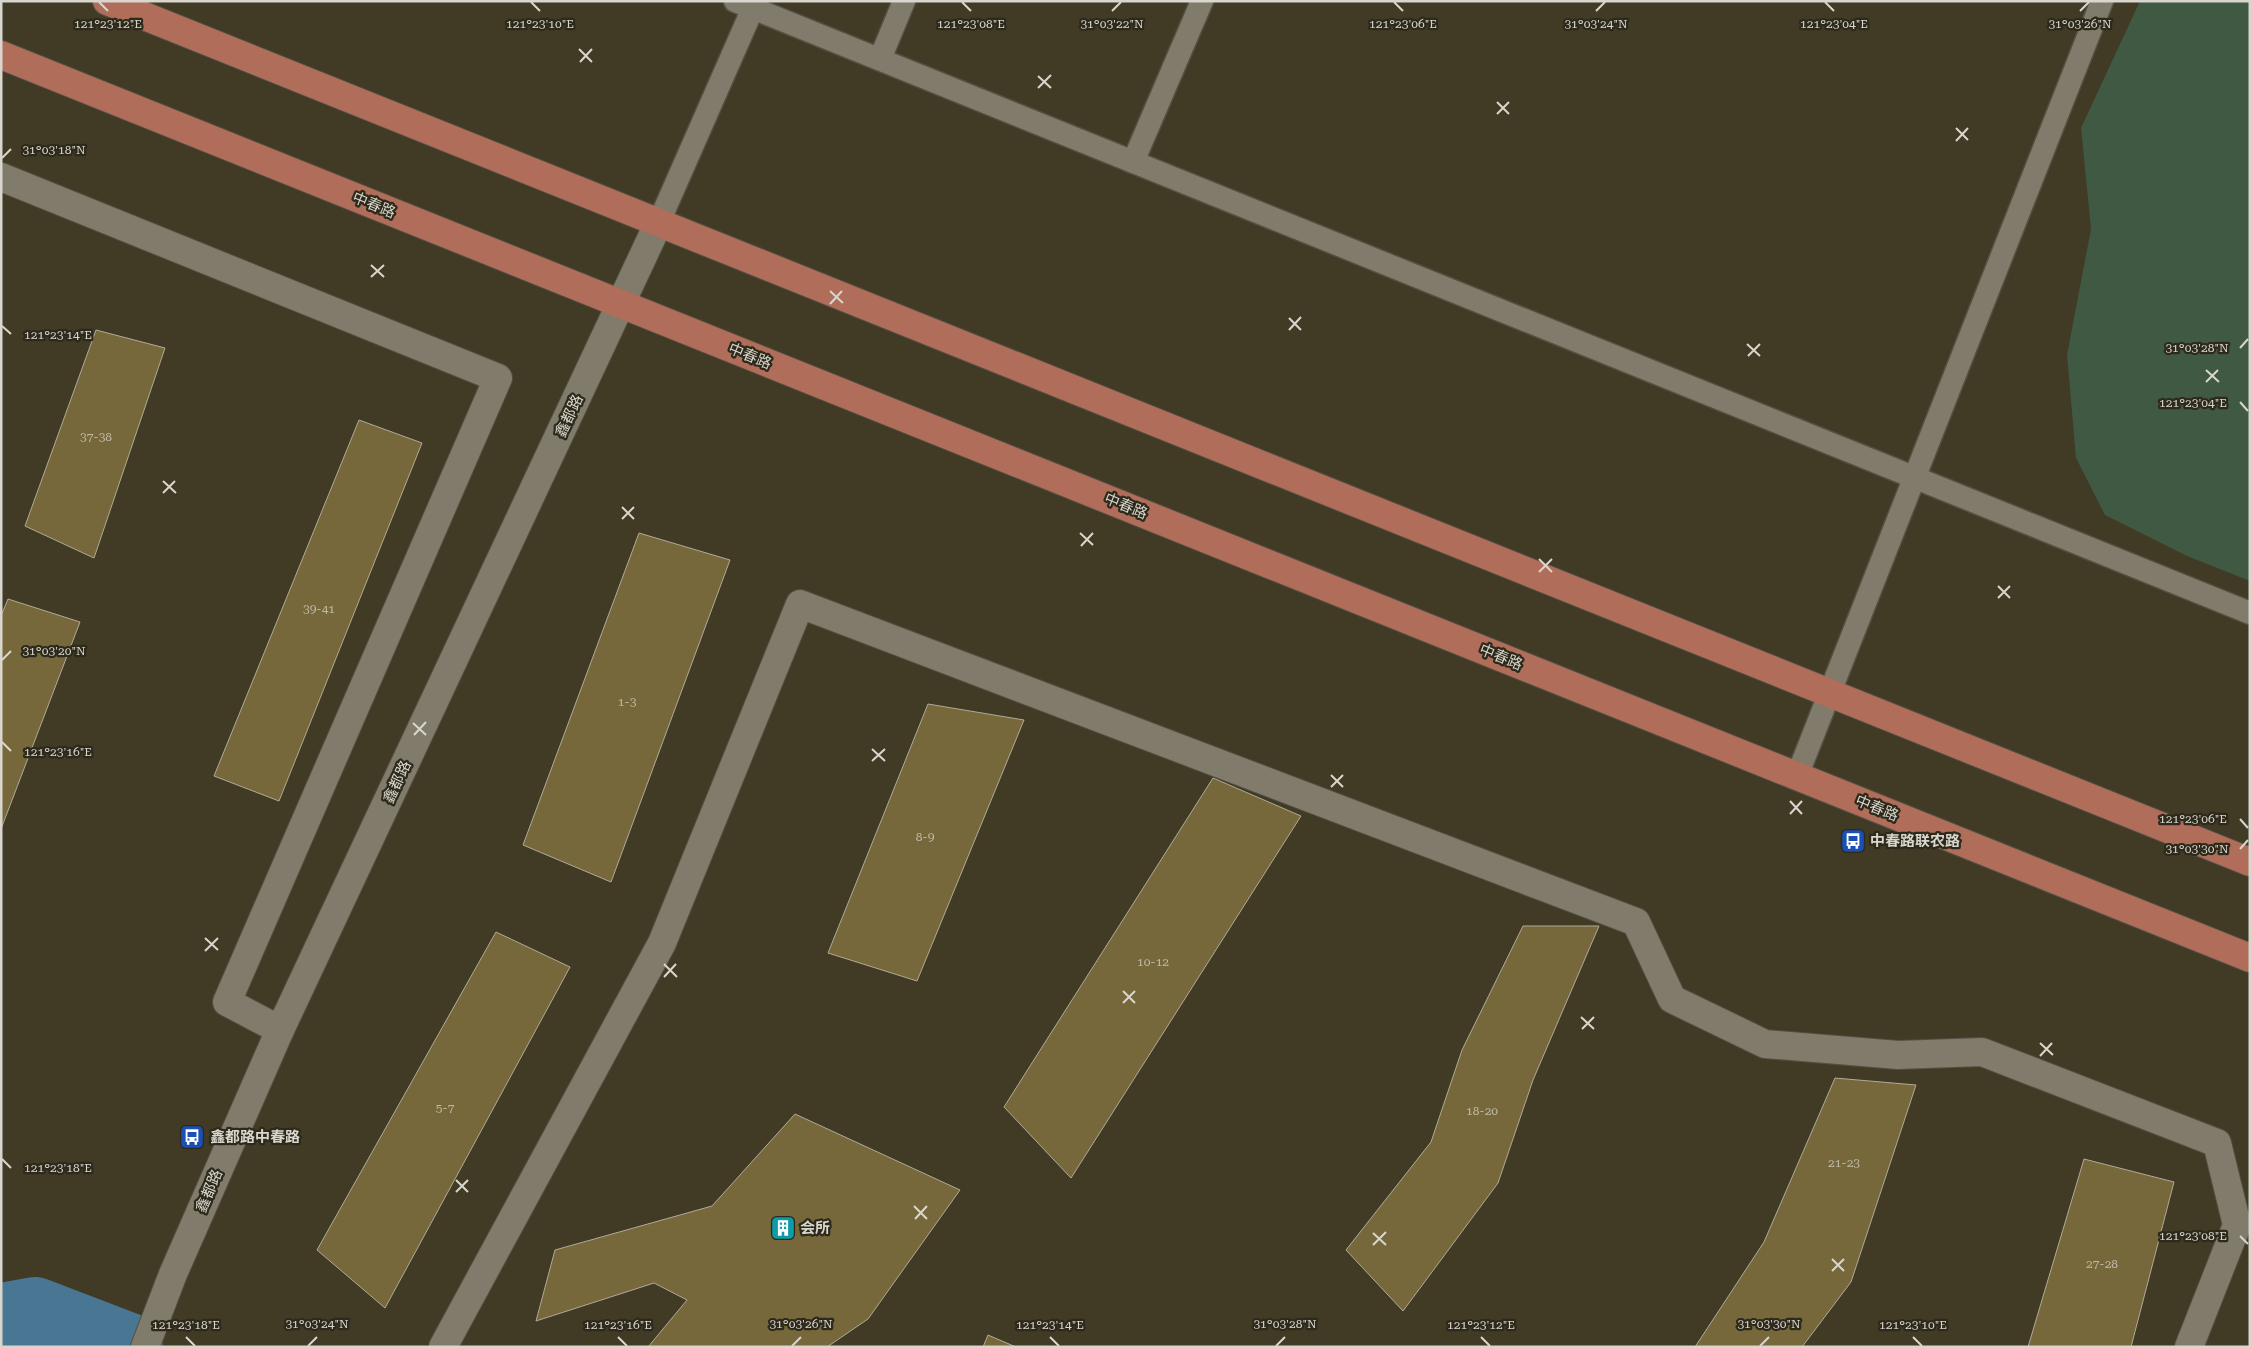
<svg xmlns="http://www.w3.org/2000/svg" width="2251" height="1348" font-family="'Roboto Serif','Noto Sans SC',serif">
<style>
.built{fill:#413a25}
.green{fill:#3f5943}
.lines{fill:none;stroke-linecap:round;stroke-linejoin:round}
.river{stroke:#497693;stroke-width:68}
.building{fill:#76683a;stroke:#b0ab9a}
.service-casing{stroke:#534f43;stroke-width:25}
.minor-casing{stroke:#534f43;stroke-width:30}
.primary-casing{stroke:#534f43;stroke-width:30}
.service{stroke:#807b6b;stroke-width:22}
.minor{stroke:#807b6b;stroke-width:28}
.primary{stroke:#af6d5a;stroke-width:28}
.ticks{fill:none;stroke:#d8d6cd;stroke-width:2}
.labels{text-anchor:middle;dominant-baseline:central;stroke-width:4.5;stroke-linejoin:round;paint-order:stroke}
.number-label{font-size:12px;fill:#c0baa8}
.street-label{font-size:15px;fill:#d8d6cd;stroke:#2d291b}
.poi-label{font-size:15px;font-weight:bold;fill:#d8d6cd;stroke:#2d291b;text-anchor:start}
.ticks-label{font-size:12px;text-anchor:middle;fill:#d8d6cd;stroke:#2d291b;stroke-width:4.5;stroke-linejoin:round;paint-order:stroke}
</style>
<rect width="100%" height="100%" fill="#373325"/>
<rect class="built" x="1" y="1" width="2249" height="1346"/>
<polygon class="green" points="2140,1 2250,1 2250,581 2187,556 2105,515 2076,458 2067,355 2091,229 2081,128"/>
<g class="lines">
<polyline class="river" points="1,1317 35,1311 129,1347"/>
</g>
<g class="building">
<polygon points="96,330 165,348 94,558 25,526"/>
<polygon points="359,420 422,443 279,801 214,776"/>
<polygon points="639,533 730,560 611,882 523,845"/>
<polygon points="8,599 80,622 1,829 1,616"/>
<polygon points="928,704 1024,720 917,981 828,953"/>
<polygon points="1213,778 1301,816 1071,1178 1004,1107"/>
<polygon points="1523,926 1599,926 1533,1080 1498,1183 1403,1311 1346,1250 1431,1142 1462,1050"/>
<polygon points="496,932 570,967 385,1308 317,1250"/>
<polygon points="1835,1078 1916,1085 1851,1282 1802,1347 1695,1347 1764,1242"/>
<polygon points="795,1114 960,1190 868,1319 827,1347 648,1347 687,1300 654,1283 536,1321 555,1250 712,1206"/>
<polygon points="2084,1159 2174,1182 2131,1347 2028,1347"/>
<polygon points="988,1335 1016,1347 983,1347"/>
</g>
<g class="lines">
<defs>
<g id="service">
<polyline points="735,1 2250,613"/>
<polyline points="880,59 904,1"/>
<polyline points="1133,162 1202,1"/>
<polyline points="659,222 753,8"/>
<polyline points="1797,776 2102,1"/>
</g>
<g id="minor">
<polyline points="1,177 498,378 227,1002 280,1030"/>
<polyline points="145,1347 173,1274 280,1030 659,222"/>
<polyline points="443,1347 662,943 800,604 1636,922 1672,999 1765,1044 1898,1055 1982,1052 2217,1143 2237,1225 2189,1347"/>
</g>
<g id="primary">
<polyline points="107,1 2250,862"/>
<polyline points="1,55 2250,958"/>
</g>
</defs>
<use href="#service" class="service-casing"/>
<use href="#minor" class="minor-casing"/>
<use href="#primary" class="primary-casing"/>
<use href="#service" class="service"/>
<use href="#minor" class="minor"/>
<use href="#primary" class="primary"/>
</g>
<path class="ticks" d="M99,2l9,9M531,2l9,9M962,2l9,9M1394,2l9,9M1825,2l9,9M1112,11l9,-9M1596,11l9,-9M2080,11l9,-9M579,49l13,13M580,62l12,-13M1038,76l13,12M1038,88l13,-13M1497,102l12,12M1497,114l12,-12M1956,128l12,12M1956,141l12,-13M2,158l9,-9M371,265l13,12M371,277l13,-12M830,291l13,12M830,304l12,-13M1289,318l12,12M2,326l9,8M1289,330l12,-13M1747,344l13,12M2240,348l8,-9M1748,356l12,-12M2206,370l13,12M2206,382l12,-12M2240,402l8,9M163,481l13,12M163,493l12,-12M622,507l12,12M622,519l12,-12M1080,533l13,12M1081,546l12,-13M1539,559l13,13M1539,572l13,-13M1998,586l12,12M1998,598l12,-12M2,660l9,-9M413,723l13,12M414,735l12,-13M2,742l9,9M872,749l13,12M872,761l13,-12M1331,775l12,12M1331,787l12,-12M1790,801l12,13M1790,814l12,-13M2240,819l8,9M2240,849l8,-9M205,938l13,12M205,951l13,-13M664,964l13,13M664,977l12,-13M1123,991l12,12M1123,1003l12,-12M1581,1017l13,12M1582,1029l12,-12M2040,1043l13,12M2040,1056l12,-13M2,1159l9,9M456,1180l12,12M456,1192l12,-12M914,1206l13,13M915,1219l12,-13M1373,1233l13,12M2240,1236l8,8M1373,1245l13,-13M1832,1259l12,12M1832,1271l12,-12M186,1337l9,9M618,1337l9,9M1050,1337l9,9M1481,1337l9,9M1913,1337l9,9M308,1346l9,-9M792,1346l9,-9M1276,1346l9,-9M1760,1346l9,-9"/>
<defs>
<symbol id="bus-square" viewBox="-11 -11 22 22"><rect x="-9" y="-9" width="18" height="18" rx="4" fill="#1a4fb4" stroke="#2d291b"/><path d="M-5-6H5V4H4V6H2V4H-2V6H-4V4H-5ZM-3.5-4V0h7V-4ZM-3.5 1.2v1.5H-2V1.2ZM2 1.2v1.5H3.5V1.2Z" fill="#fff"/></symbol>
<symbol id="building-square" viewBox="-11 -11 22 22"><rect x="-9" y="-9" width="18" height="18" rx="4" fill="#0f9aa8" stroke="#2d291b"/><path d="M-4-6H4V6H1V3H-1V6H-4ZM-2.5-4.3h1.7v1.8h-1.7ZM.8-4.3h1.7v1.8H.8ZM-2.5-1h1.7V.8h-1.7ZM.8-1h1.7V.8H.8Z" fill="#fff"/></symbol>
</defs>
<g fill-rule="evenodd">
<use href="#bus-square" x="1839" y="827" width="28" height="28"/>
<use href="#bus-square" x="178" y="1123" width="28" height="28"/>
<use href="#building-square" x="769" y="1214" width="28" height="28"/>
</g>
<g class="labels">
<g class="number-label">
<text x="96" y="437">37-38</text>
<text x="319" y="609">39-41</text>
<text x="627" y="702">1-3</text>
<text x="925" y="837">8-9</text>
<text x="1153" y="962">10-12</text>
<text x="445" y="1108">5-7</text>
<text x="1482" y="1111">18-20</text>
<text x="1844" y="1163">21-23</text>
<text x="2102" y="1264">27-28</text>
</g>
<g class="street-label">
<text transform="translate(374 205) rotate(22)">中春路</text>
<text transform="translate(750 356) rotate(22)">中春路</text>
<text transform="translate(569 416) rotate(-65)">鑫都路</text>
<text transform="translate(1126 506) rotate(22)">中春路</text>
<text transform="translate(1501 657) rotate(22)">中春路</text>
<text transform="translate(397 782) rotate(-65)">鑫都路</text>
<text transform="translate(1877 808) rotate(22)">中春路</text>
<text transform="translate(209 1191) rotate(-67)">鑫都路</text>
</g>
<g class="poi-label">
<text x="1870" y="841">中春路联农路</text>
<text x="210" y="1137">鑫都路中春路</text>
<text x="800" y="1228">会所</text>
</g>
</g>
<g class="ticks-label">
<text x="108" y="28">121°23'12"E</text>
<text x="540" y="28">121°23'10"E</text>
<text x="971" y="28">121°23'08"E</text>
<text x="1403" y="28">121°23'06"E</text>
<text x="1834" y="28">121°23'04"E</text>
<text x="1112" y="28">31°03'22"N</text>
<text x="1596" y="28">31°03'24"N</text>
<text x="2080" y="28">31°03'26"N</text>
<text x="54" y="154">31°03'18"N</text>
<text x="58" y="339">121°23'14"E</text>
<text x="2197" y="352">31°03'28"N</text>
<text x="2193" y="407">121°23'04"E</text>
<text x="54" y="655">31°03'20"N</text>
<text x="58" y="756">121°23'16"E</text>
<text x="2193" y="823">121°23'06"E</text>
<text x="2197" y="853">31°03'30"N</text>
<text x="58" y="1172">121°23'18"E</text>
<text x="2193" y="1240">121°23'08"E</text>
<text x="317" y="1328">31°03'24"N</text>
<text x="801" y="1328">31°03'26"N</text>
<text x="1285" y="1328">31°03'28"N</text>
<text x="1769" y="1328">31°03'30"N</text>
<text x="186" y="1329">121°23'18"E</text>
<text x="618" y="1329">121°23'16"E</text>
<text x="1050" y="1329">121°23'14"E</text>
<text x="1481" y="1329">121°23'12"E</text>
<text x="1913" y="1329">121°23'10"E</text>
</g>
<rect width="2251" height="1348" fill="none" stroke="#d8d6cd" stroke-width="5"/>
</svg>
